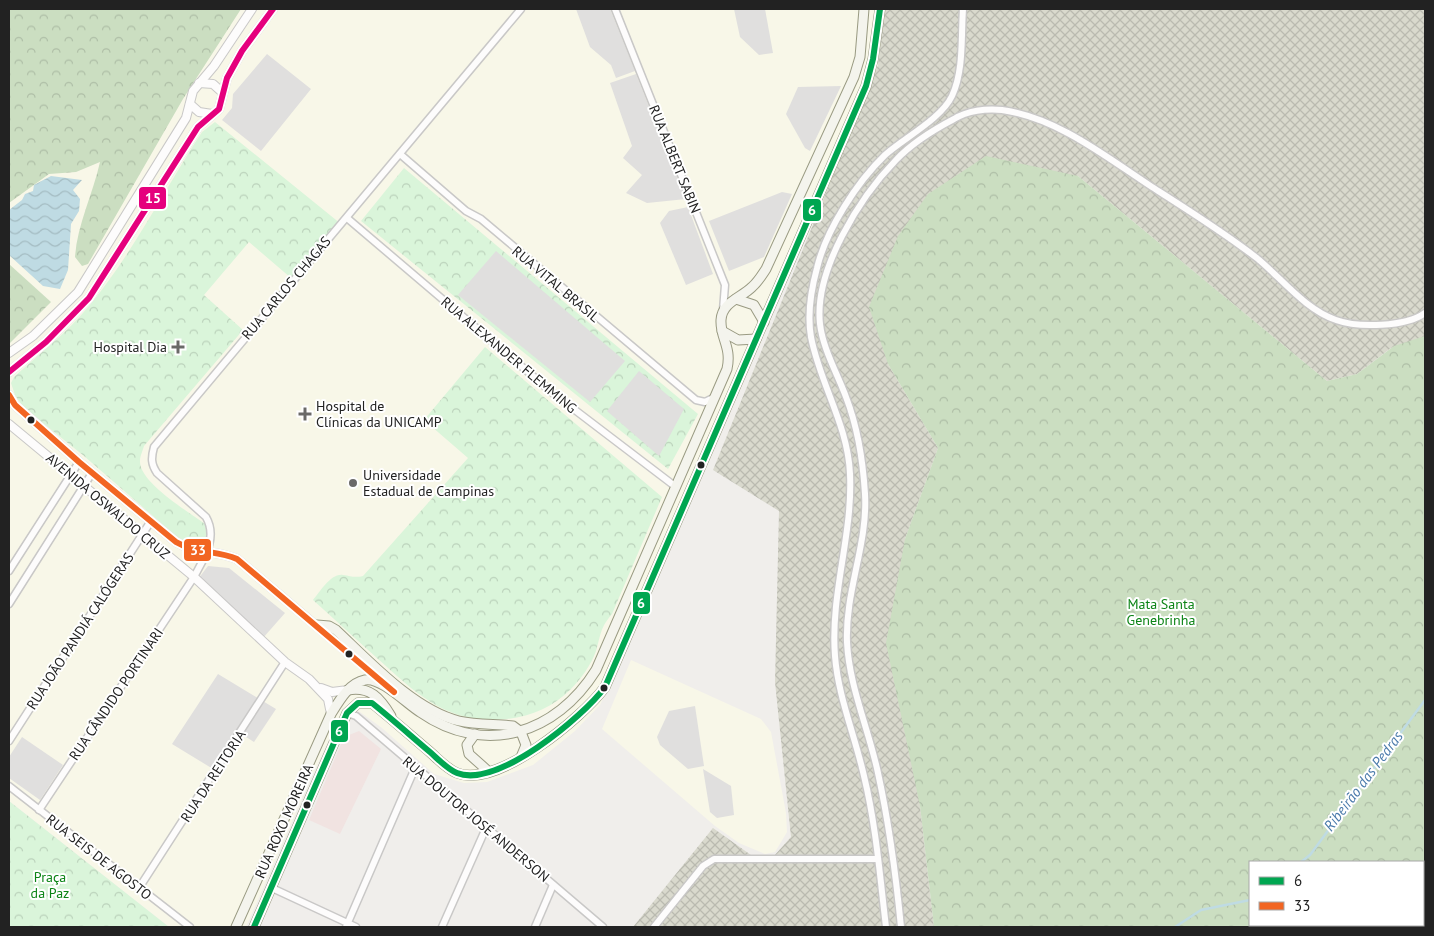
<svg xmlns="http://www.w3.org/2000/svg" width="1434" height="936" font-family="'PT Sans',sans-serif">
<style>
.commercial{fill:#f1e3e1}
.education{fill:#f8f7e8}
.construction{fill:url(#construction-cross-hatch)}
.forest{fill:url(#forest-crowns)}
.park{fill:url(#park-crowns)}
.parking{fill:#e0dfde}
.water{fill:url(#water-waves)}
.lines{fill:none;stroke-linecap:round;stroke-linejoin:round}
.stream{stroke:#bfdbe3;stroke-width:2.5}
.minor-casing{stroke:#c9c8c7;stroke-width:9}
.tertiary-casing{stroke:#c9c8c7;stroke-width:10}
.secondary-casing{stroke:#999a82;stroke-width:11}
.minor{stroke:#fdfcfc;stroke-width:6}
.tertiary{stroke:#fdfcfc;stroke-width:8}
.secondary{stroke:#f4f4ed;stroke-width:9}
.bus-1-casing{stroke:#fff;stroke-width:10}
.bus-2-casing{stroke:#fff;stroke-width:10}
.bus-3-casing{stroke:#fff;stroke-width:10}
.bus-1{stroke:#00a651;stroke-width:6}
.bus-2{stroke:#f26522;stroke-width:6}
.bus-3{stroke:#e5007d;stroke-width:6}
.poi-dot{fill:#6a6968;stroke:#fff;stroke-width:2}
.bus-dot{fill:#222;stroke:#fff;stroke-width:2}
.labels{text-anchor:middle;dominant-baseline:central;stroke-width:4;stroke-linejoin:round;paint-order:stroke}
.street-label{font-size:14px;fill:#222;stroke:#fff}
.poi-label{font-size:14px;fill:#222;stroke:#fff;text-anchor:start}
.park-label{font-size:14px;fill:#0c8416;stroke:#fff}
.water-label{font-size:15px;font-style:italic;fill:#4a7aab;stroke:#fff}
.line-badge{stroke:#fff;stroke-width:2}
.badge-label{font-size:14px;text-anchor:middle;font-weight:bold;fill:#fff}
</style>
<defs>
<pattern id="construction-cross-hatch" width="8" height="8" patternUnits="userSpaceOnUse" patternTransform="scale(1.25)"><rect width="8" height="8" fill="#d9d9cd"/><path d="M0 0l8 8M0 8l8-8" fill="none" stroke="#babab0"/></pattern>
<pattern id="forest-crowns" width="20" height="18" patternUnits="userSpaceOnUse" patternTransform="scale(1.25)"><rect width="20" height="18" fill="#cbdec1"/><path d="M2 6a3 3 0 1 1 6 0M12 15a3 3 0 1 1 6 0" fill="none" stroke="#aebea6"/></pattern>
<pattern id="park-crowns" width="20" height="18" patternUnits="userSpaceOnUse" patternTransform="scale(1.25)"><rect width="20" height="18" fill="#daf5da"/><path d="M2 6a3 3 0 1 1 6 0M12 15a3 3 0 1 1 6 0" fill="none" stroke="#bbd2bb"/></pattern>
<pattern id="water-waves" width="16" height="10" patternUnits="userSpaceOnUse" patternTransform="scale(1.25)"><rect width="16" height="10" fill="#bfdbe3"/><path d="M0 5q4-4 8 0t8 0" fill="none" stroke="#a4bcc2"/></pattern>
</defs>
<rect width="100%" height="100%" fill="#f0eeeb"/>
<polygon class="commercial" points="359,731 381,749 340,834 309,820 344,737"/>
<g class="education">
<polygon points="9,9 886,9 878,65 865,106 719,432 635,631 600,705 575,731 533,765 487,782 464,783 434,774 382,728 360,712 348,706 342,712 313,774 246,927 169,927 9,801"/>
<polygon points="631,660 761,719 771,732 786,813 787,832 775,852 765,854 739,843 715,826 602,729"/>
</g>
<polygon class="construction" points="884,9 1425,9 1425,337 1391,348 1357,374 1327,381 1078,176 888,364 938,448 905,539 920,806 934,927 633,927 713,828 751,855 773,857 791,837 775,682 779,511 713,470 878,65"/>
<g class="forest">
<path d="M9,9h232l-58,90 -95,165 -6,2 -7,-9c2,-32 18,-63 25,-95l-24,10 -27,2 -40,29z"/>
<polygon points="986,156 1078,176 1327,381 1357,374 1394,346 1425,336 1425,864 1423,867 1423,862 1250,862 1250,925 1423,925 1423,891 1425,895 1425,927 934,927 920,806 886,643 905,539 938,448 888,364 869,307 898,236 928,194"/>
<polygon points="9,264 51,302 9,344"/>
</g>
<g class="park">
<path d="M215,122l126,102 -50,54 -42,-36 -45,53 39,35 -99,116c-1,4 -4,10 -4,15 -1,21 49,51 65,63l2,13 -6,8 -8,2 -17,-11 -92,-80 -61,-49 -8,-12 -4,-12 3,-6c25,-23 53,-44 75,-71 44,-53 75,-116 113,-174z"/>
<polygon points="404,168 698,414 668,469 361,221"/>
<path d="M485,347l177,150 -50,117c-12,14 -11,20 -16,37 -5,14 -15,28 -25,38 -18,18 -39,27 -64,30 -59,6 -89,-24 -129,-60 -22,-20 -43,-39 -65,-59 7,-8 18,-27 30,-25 8,1 11,3 20,1l105,-118 -44,-38z"/>
<polygon points="9,801 169,927 9,927"/>
</g>
<g class="parking">
<polygon points="576,9 610,9 635,71 616,78 611,65 590,47"/>
<polygon points="734,9 765,9 773,53 759,55 740,37"/>
<polygon points="267,54 311,89 261,151 222,120 232,108 233,94"/>
<polygon points="636,74 686,199 647,203 626,193 642,175 623,158 632,146 610,83"/>
<polygon points="841,86 810,151 805,148 786,114 798,87"/>
<polygon points="782,192 792,194 764,257 729,271 709,221"/>
<polygon points="688,207 713,274 686,285 660,223 669,211"/>
<polygon points="496,251 625,361 590,402 458,295"/>
<polygon points="639,371 684,409 659,456 607,411"/>
<polygon points="208,566 229,568 285,613 263,638 198,579"/>
<polygon points="218,674 276,709 254,742 243,735 218,772 172,744"/>
<polygon points="695,706 704,766 688,769 660,745 657,737 669,711"/>
<polygon points="22,737 63,765 40,800 9,778 9,757"/>
<polygon points="703,769 731,786 734,815 717,818 710,812"/>
</g>
<polygon class="water" points="51,176 82,180 73,190 80,199 79,211 71,224 68,270 60,289 43,286 9,255 9,210 22,200 25,194 33,191 34,185"/>
<g class="lines">
<g class="stream">
<polyline points="1301,862 1310,855 1425,700"/>
<polyline points="1175,927 1201,910 1250,900"/>
</g>
<defs>
<g id="minor">
<polyline points="615,9 725,285 723,310"/>
<polyline points="400,154 466,211 481,219 696,400 705,402 715,397"/>
<polyline points="347,218 554,394 676,487"/>
<polyline points="9,571 79,462"/>
<polyline points="9,604 92,473"/>
<polyline points="347,713 356,716 603,927"/>
<polyline points="9,741 151,521"/>
<polyline points="9,786 190,927"/>
<path d="M39,810l155,-233c10,-19 24,-39 12,-60l-49,-44c-6,-9 -6,-15 -3,-26l367,-438"/>
<polyline points="139,888 285,662"/>
<polyline points="272,888 356,927"/>
<polyline points="346,927 415,768"/>
<polyline points="442,927 486,828"/>
<polyline points="535,927 553,885"/>
<polyline points="654,927 703,866 714,859 878,859"/>
<path d="M886,927c-6,-50 -10,-102 -22,-151 -9,-40 -26,-80 -29,-120 -5,-62 18,-121 15,-182 -2,-49 -30,-90 -39,-137 -4,-23 0,-47 6,-69 9,-38 40,-86 68,-113 19,-17 56,-36 67,-59 12,-26 9,-59 11,-87"/>
<path d="M901,927c-5,-51 -12,-104 -23,-154 -9,-43 -29,-87 -31,-131 -2,-51 21,-98 18,-148 -2,-33 -7,-66 -19,-97 -9,-24 -23,-48 -26,-73 -6,-54 40,-127 76,-164 16,-17 37,-30 58,-41 13,-8 32,-11 48,-9 56,8 104,47 150,77 36,23 73,46 106,72 24,20 48,51 78,61 22,8 70,7 89,-7"/>
</g>
<g id="tertiary">
<polyline points="199,83 213,84 223,93"/>
<polyline points="190,104 199,112 212,114"/>
<polyline points="9,353 33,336 78,292 186,118 193,91 214,66 252,9"/>
<polyline points="9,372 46,342 89,298 198,127 219,109 227,78 242,51 273,9"/>
<path d="M9,395l6,10 64,57 97,80c20,12 40,8 61,17l148,125"/>
<polyline points="9,424 194,577 285,662 309,679 328,699 331,714"/>
<polyline points="321,688 332,692 348,690"/>
</g>
<g id="secondary">
<polyline points="736,299 754,305 764,322"/>
<polyline points="722,331 738,340 756,339"/>
<path d="M317,625l12,1 7,4c33,31 78,80 123,91 18,4 36,3 54,5l8,6 5,13 -5,12"/>
<path d="M348,690c22,-4 32,8 43,26"/>
<polyline points="475,734 467,745 469,754 488,771"/>
<path d="M236,927l95,-213c8,-13 18,-31 34,-34 16,-3 42,24 55,32 65,45 136,22 176,-42l131,-301c5,-22 -7,-31 -6,-49 1,-18 20,-22 31,-33 6,-5 10,-12 14,-18l88,-192 6,-20 4,-48"/>
<path d="M254,927l93,-214 11,-10h14c20,16 39,33 58,49 8,7 17,17 27,21 40,16 126,-56 148,-86l261,-601 7,-27 7,-50"/>
</g>
</defs>
<use href="#minor" class="minor-casing"/>
<use href="#tertiary" class="tertiary-casing"/>
<use href="#secondary" class="secondary-casing"/>
<use href="#minor" class="minor"/>
<use href="#tertiary" class="tertiary"/>
<use href="#secondary" class="secondary"/>
<defs>
<path id="bus-1" d="M254,927l93,-214 11,-10h14c20,16 39,33 58,49 8,7 17,17 27,21 40,16 126,-56 148,-86l261,-601 7,-27 7,-50"/>
<path id="bus-2" d="M9,395l6,10 64,57 97,80c20,12 40,8 61,17l157,133"/>
<polyline id="bus-3" points="9,372 46,342 89,298 198,127 219,109 227,78 242,51 273,9"/>
</defs>
<use href="#bus-1" class="bus-1-casing"/>
<use href="#bus-2" class="bus-2-casing"/>
<use href="#bus-3" class="bus-3-casing"/>
<use href="#bus-1" class="bus-1"/>
<use href="#bus-2" class="bus-2"/>
<use href="#bus-3" class="bus-3"/>
</g>
<g class="poi-dot">
<path d="M175.5 339.5h5v5h5v5h-5v5h-5v-5h-5v-5h5z"/>
<path d="M302.5 406.5h5v5h5v5h-5v5h-5v-5h-5v-5h5z"/>
<circle cx="353" cy="483" r="5"/>
</g>
<g class="bus-dot">
<circle cx="31" cy="420" r="4.5"/>
<circle cx="701" cy="465" r="4.5"/>
<circle cx="349" cy="654" r="4.5"/>
<circle cx="604" cy="688" r="4.5"/>
<circle cx="307" cy="805" r="4.5"/>
</g>
<g class="labels">
<g class="street-label">
<text transform="translate(675 159) rotate(68)">RUA ALBERT SABIN</text>
<text transform="translate(556 284) rotate(40)">RUA VITAL BRASIL</text>
<text transform="translate(286 288) rotate(-50)">RUA CARLOS CHAGAS</text>
<text transform="translate(509 355) rotate(40)">RUA ALEXANDER FLEMMING</text>
<text transform="translate(108 506) rotate(40)">AVENIDA OSWALDO CRUZ</text>
<text transform="translate(80 631) rotate(-57)">RUA JOÃO PANDIÁ CALÓGERAS</text>
<text transform="translate(116 694) rotate(-56)">RUA CÂNDIDO PORTINARI</text>
<text transform="translate(213 776) rotate(-57)">RUA DA REITORIA</text>
<text transform="translate(476 819) rotate(40)">RUA DOUTOR JOSÉ ANDERSON</text>
<text transform="translate(284 821) rotate(-66)">RUA ROXO MOREIRA</text>
<text transform="translate(99 857) rotate(38)">RUA SEIS DE AGOSTO</text>
</g>
<g class="poi-label">
<text x="167" y="347" text-anchor="end">Hospital Dia</text>
<text x="316" y="406">Hospital de<tspan x="316" dy="16">Clínicas da UNICAMP</tspan></text>
<text x="363" y="475">Universidade<tspan x="363" dy="16">Estadual de Campinas</tspan></text>
</g>
<g class="park-label">
<text x="1161" y="604">Mata Santa<tspan x="1161" dy="16">Genebrinha</tspan></text>
<text x="50" y="877">Praça<tspan x="50" dy="16">da Paz</tspan></text>
</g>
<g class="water-label">
<text transform="translate(1363 781) rotate(-53)">Ribeirão das Pedras</text>
</g>
</g>
<g class="line-badge">
<rect x="138" y="186" width="29" height="24" rx="5" fill="#e5007d"/>
<rect x="802" y="198" width="20" height="24" rx="5" fill="#00a651"/>
<rect x="183" y="538" width="29" height="24" rx="5" fill="#f26522"/>
<rect x="632" y="591" width="19" height="24" rx="5" fill="#00a651"/>
<rect x="330" y="719" width="19" height="24" rx="5" fill="#00a651"/>
</g>
<g class="badge-label">
<text x="153" y="203">15</text>
<text x="812" y="215">6</text>
<text x="198" y="555">33</text>
<text x="641" y="608">6</text>
<text x="339" y="736">6</text>
</g>
<rect width="1434" height="936" fill="none" stroke="#222222" stroke-width="20"/>
<rect x="1249" y="861" width="175" height="65" fill="#ffffff" stroke="#a7a7a7"/>
<rect x="1259" y="877" width="25" height="8" fill="#00a651" stroke="#a7a7a7"/>
<text x="1294" y="886" font-size="15" fill="#222222">6</text>
<rect x="1259" y="902" width="25" height="8" fill="#f26522" stroke="#a7a7a7"/>
<text x="1294" y="911" font-size="15" fill="#222222">33</text>
</svg>
